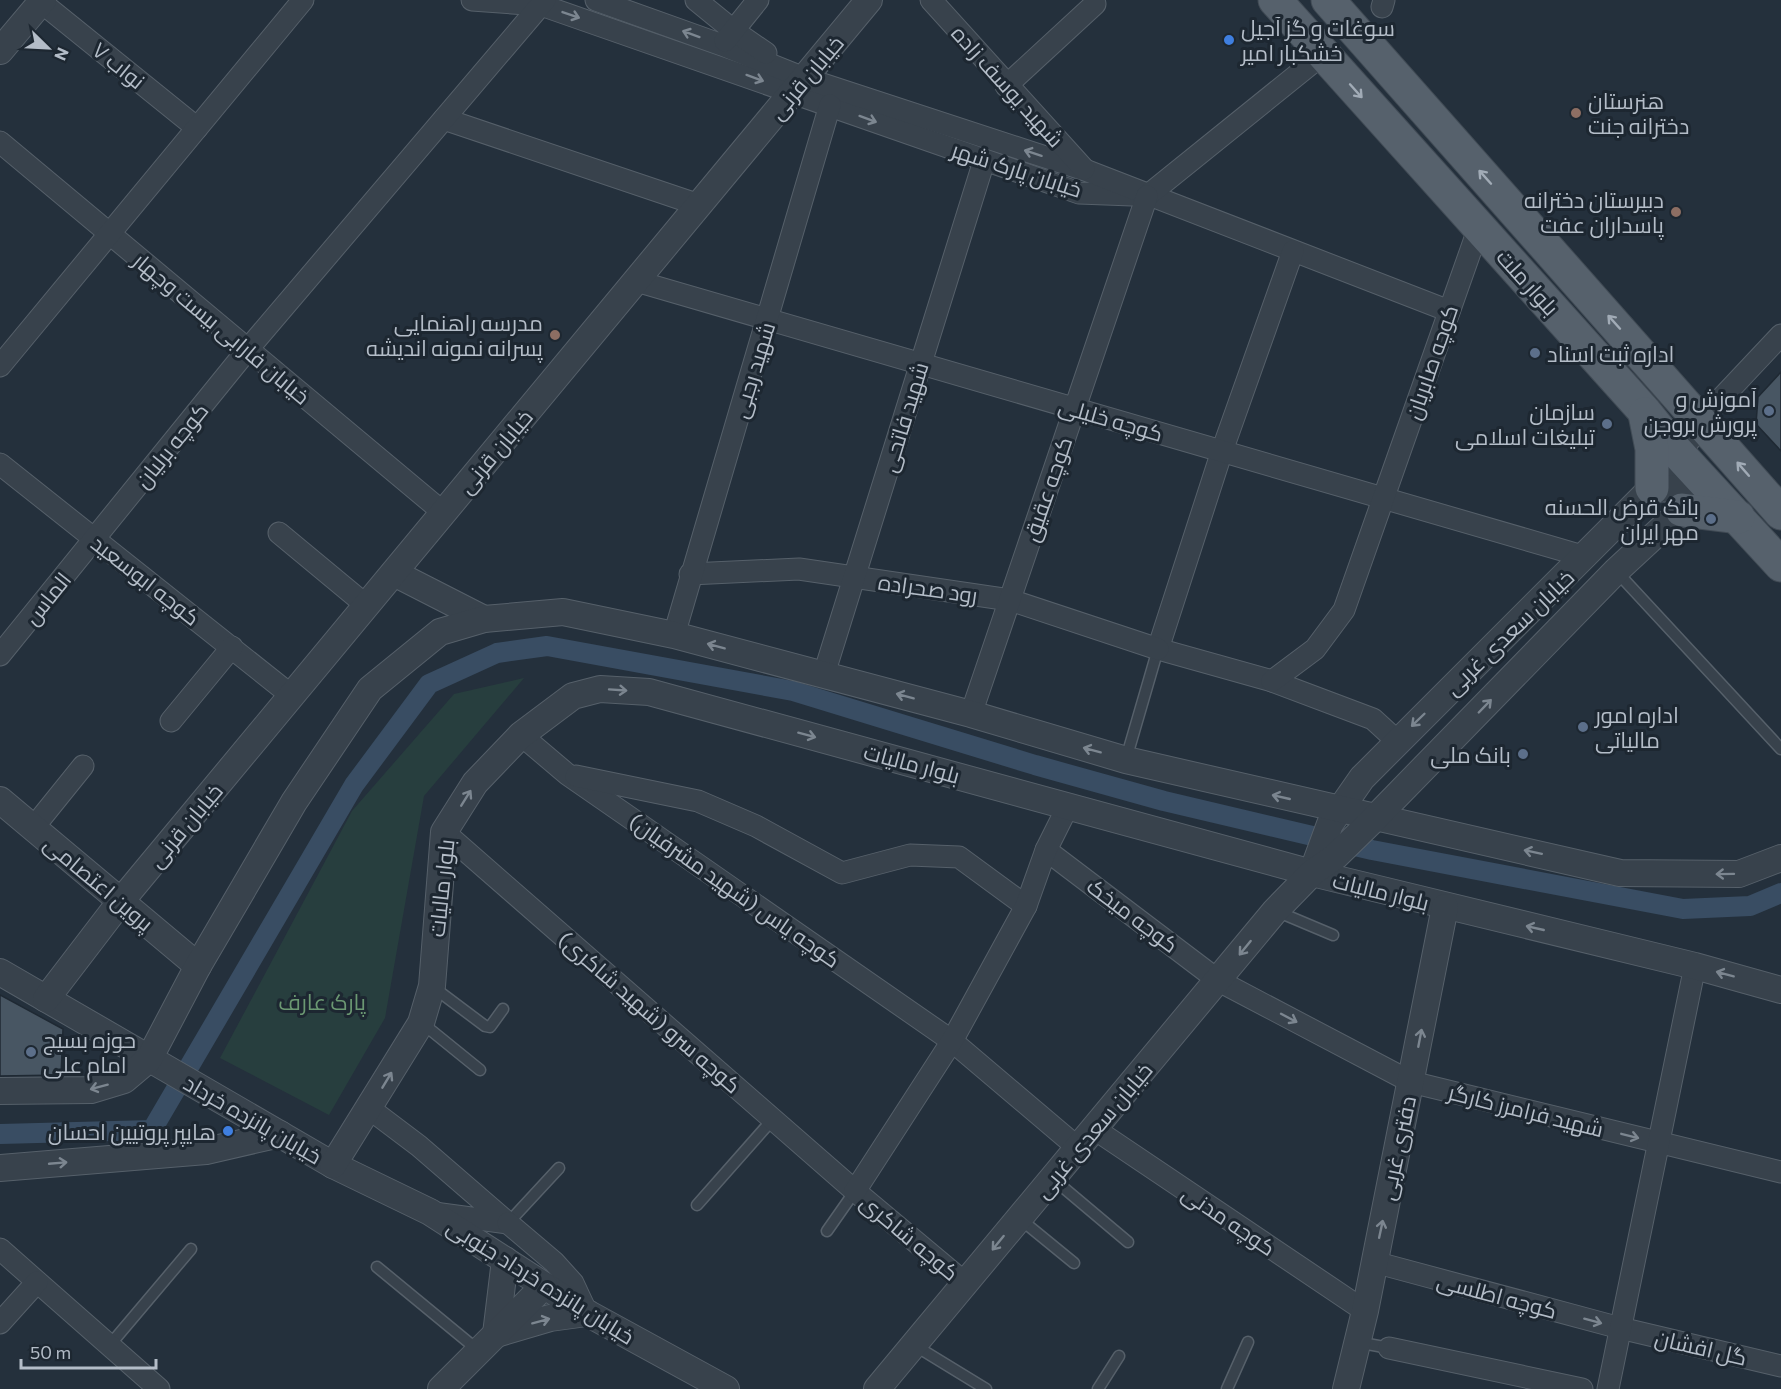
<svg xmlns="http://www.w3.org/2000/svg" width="1781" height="1389" font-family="Commissioner,Cairo,sans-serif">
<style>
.green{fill:#273e3e}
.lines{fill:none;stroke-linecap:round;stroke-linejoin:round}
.canal{stroke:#394d63;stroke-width:20}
.building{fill:#485663;stroke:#1f2933;stroke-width:1.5}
.service-casing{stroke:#56606a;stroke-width:13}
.minor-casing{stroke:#56606a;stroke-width:23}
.tertiary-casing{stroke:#56606a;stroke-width:28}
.primary-casing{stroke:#414b55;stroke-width:35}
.service{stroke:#38424c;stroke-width:10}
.minor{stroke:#38424c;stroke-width:21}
.tertiary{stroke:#38424c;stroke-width:26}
.primary{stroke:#56616c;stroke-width:33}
.oneway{stroke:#7c8690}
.oneway2{stroke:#a1abb6}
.shop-dot{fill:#3f7fe0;stroke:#1d2731;stroke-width:2}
.education-dot{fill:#8d6e63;stroke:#1d2731;stroke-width:2}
.service-dot{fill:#5c6f8a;stroke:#1d2731;stroke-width:2}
.labels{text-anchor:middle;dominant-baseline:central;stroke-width:6;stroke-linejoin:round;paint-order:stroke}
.poi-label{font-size:22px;fill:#b4bdc8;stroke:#1d2731;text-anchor:end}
.street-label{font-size:22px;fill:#b4bdc8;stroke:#1d2731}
.park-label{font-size:22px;fill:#6b9872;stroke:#1d2731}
</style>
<rect width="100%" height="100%" fill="#24303c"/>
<polygon class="green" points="524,678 424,796 385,1018 329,1115 220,1058 352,811 454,694"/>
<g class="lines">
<polyline class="canal" points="0,1134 152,1130 354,785 429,684 497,653 547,646 793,691 1035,765 1164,801 1372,850 1683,909 1750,906 1781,893"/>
</g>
<g class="building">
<polygon points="1781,372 1781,451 1756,424 1758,397"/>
<polygon points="0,995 63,1029 61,1075 0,1076"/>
</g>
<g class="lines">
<defs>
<g id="service">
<polyline points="1616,571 1781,749"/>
<polyline points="1126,759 1158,649"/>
<polyline points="1276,911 1333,935"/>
<polyline points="433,987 485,1026 490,1027 503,1009"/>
<polyline points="422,1023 480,1070"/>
<polyline points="1052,1178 1128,1242"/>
<polyline points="697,1205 773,1119"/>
<polyline points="1019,1218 1074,1263"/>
<polyline points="508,1223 559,1168"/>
<polyline points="827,1231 855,1191"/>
<polyline points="377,1267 479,1351"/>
<polyline points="1357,1342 1389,1348"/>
<polyline points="914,1345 986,1389"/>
<polyline points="109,1346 191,1249"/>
<polyline points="1098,1389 1119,1356"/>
<polyline points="1227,1389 1248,1342"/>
</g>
<g id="minor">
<polyline points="472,0 541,5 1079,193 1132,195"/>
<polyline points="596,0 722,45 804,78 1085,170 1449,311"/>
<polyline points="696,0 734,31 766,53"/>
<polyline points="931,0 1084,169"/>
<polyline points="41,2 197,128"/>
<polyline points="1382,7 1384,0"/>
<polyline points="725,41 758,0"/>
<polyline points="1006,86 1095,4"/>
<polyline points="444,119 699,205"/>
<polyline points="0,142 444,513"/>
<polyline points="1147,196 1323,54"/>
<polyline points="1293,251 1222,451 1158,649 1272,681 1373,719 1397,741"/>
<polyline points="636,281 1586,557"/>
<polyline points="0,366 303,0"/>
<polyline points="1701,420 1781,335"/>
<polyline points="0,464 292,696"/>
<polyline points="279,533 367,606"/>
<polyline points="690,574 799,569 1010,600 1158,649"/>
<polyline points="674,635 830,105"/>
<polyline points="0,655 248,349 545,0"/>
<polyline points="824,674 984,161"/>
<polyline points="1272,681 1315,649 1344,610 1479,227"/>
<polyline points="971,714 1147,196"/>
<polyline points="171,721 232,647"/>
<polyline points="521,735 567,774 952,1041 1077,1147"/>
<polyline points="576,776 698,801 756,826 842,873 910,855 959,857 1026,906"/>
<polyline points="33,828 83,766"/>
<polyline points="444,832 855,1191 965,1283"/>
<polyline points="1046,850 1219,981 1411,1082 1781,1172"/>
<polyline points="370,1109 419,1146 508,1223 434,1213"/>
<polyline points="1093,1128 1365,1311"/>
<polyline points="855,1191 952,1041 1026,906 1046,850 1068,806"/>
<polyline points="508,1223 554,1262 573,1283 587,1313"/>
<polyline points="0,1249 159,1389"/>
<polyline points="1374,1262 1620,1328 1781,1366"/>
<polyline points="0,1323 37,1282"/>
<polyline points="1389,1348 1582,1389"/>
<polyline points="1608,1389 1695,966"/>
</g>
<g id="tertiary">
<polyline points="0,51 43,0"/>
<polyline points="394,573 484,619"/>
<polyline points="0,800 198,966"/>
<polyline points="1312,873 1330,824 1362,778 1652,488 1701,420"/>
<polyline points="0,972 333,1165 430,1212 587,1313 726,1389"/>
<polyline points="46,999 121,901 869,0"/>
<polyline points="0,1091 91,1090 124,1080 149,1059 198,966 294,802 370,689 440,632 484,619 563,612 674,635 971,714 1126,760 1620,873 1739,874 1781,858"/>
<polyline points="333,1165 421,1023 432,986 444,832 475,783 521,735 573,696 600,689 649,692 1312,873 1695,966 1781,990"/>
<polyline points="0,1168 206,1151 280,1134"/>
<polyline points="505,1260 496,1334 550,1318 587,1313"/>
<polyline points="441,1389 544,1286"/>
<polyline points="877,1389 1275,911 1312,873 1336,856 1375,818 1616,571 1682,510 1682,495 1676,489 1652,488"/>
<polyline points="1346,1389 1365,1311 1445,907"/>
</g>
<g id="primary">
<polyline points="1275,0 1645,412 1677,452 1781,565"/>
<polyline points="1328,0 1781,513"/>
<polyline points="1645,414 1652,449 1652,488"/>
<polyline points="1682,510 1738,517"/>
</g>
</defs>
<use href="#service" class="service-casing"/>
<use href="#minor" class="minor-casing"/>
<use href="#tertiary" class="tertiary-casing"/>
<use href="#primary" class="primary-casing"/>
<use href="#service" class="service"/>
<use href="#minor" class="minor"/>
<use href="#tertiary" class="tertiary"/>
<use href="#primary" class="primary"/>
</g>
<defs><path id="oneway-shaft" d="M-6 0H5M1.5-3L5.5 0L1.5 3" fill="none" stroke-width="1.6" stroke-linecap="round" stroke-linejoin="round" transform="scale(1.5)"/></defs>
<g class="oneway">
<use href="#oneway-shaft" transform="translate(571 15) rotate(19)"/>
<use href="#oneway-shaft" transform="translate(691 34) rotate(-160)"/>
<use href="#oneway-shaft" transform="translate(755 78) rotate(20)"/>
<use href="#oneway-shaft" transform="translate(868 119) rotate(20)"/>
<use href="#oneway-shaft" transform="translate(1033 153) rotate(-162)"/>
<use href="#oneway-shaft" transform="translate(716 646) rotate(-165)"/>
<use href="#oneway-shaft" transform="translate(618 690) rotate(4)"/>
<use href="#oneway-shaft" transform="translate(905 696) rotate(-165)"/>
<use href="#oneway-shaft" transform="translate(1485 706) rotate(-46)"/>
<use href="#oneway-shaft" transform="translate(1418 720) rotate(136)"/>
<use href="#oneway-shaft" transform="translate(807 735) rotate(15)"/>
<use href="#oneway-shaft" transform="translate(1092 750) rotate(-165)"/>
<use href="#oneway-shaft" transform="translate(1281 797) rotate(-167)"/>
<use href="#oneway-shaft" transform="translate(466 798) rotate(-58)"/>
<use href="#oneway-shaft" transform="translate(1533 852) rotate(-168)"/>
<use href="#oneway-shaft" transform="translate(1725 874) rotate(179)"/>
<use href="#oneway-shaft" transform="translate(1535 928) rotate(-167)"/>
<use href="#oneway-shaft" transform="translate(1245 948) rotate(129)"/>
<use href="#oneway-shaft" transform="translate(1725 974) rotate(-165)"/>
<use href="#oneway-shaft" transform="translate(1289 1018) rotate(28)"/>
<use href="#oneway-shaft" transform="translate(1420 1038) rotate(-79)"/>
<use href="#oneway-shaft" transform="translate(387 1080) rotate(-59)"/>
<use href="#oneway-shaft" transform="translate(99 1087) rotate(165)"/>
<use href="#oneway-shaft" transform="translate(1630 1136) rotate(14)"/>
<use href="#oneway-shaft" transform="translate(58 1163) rotate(-5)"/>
<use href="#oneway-shaft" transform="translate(1381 1229) rotate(-78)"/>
<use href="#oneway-shaft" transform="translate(998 1243) rotate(129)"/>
<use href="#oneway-shaft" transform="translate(541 1321) rotate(-15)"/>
<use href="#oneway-shaft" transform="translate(1593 1321) rotate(15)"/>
</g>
<g class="oneway2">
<use href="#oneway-shaft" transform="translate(1356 91) rotate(48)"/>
<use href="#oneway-shaft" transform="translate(1485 177) rotate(-132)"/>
<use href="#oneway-shaft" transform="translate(1614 322) rotate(-132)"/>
<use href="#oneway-shaft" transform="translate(1743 469) rotate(-131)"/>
</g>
<g class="shop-dot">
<circle cx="1229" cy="40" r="6"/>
<circle cx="228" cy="1131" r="6"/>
</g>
<g class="education-dot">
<circle cx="1576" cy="113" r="6"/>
<circle cx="1676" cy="212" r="6"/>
<circle cx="555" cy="335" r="6"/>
</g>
<g class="service-dot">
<circle cx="1535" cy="353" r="6"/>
<circle cx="1769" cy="411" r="6"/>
<circle cx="1607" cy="424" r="6"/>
<circle cx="1711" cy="519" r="6"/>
<circle cx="1583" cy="727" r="6"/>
<circle cx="1523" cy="754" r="6"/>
<circle cx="31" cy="1052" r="6"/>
</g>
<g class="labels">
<g class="poi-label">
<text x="1241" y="27" text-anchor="start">سوغات و گز آجیل<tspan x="1241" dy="25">خشکبار امیر</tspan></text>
<text x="1588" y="100" text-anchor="start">هنرستان<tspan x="1588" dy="25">دخترانه جنت</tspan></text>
<text x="1664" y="199">دبیرستان دخترانه<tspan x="1664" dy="25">پاسداران عفت</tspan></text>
<text x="543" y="322">مدرسه راهنمایی<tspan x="543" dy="25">پسرانه نمونه اندیشه</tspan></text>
<text x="1547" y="353" text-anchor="start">اداره ثبت اسناد</text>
<text x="1757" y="398">آموزش و<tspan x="1757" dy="25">پرورش بروجن</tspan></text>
<text x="1595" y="411">سازمان<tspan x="1595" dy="25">تبلیغات اسلامی</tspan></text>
<text x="1699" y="506">بانک قرض الحسنه<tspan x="1699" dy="25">مهر ایران</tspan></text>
<text x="1595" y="714" text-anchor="start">اداره امور<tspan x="1595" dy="25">مالیاتی</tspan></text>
<text x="1511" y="754">بانک ملی</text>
<text x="43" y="1039" text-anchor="start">حوزه بسیج<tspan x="43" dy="25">امام علی</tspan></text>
<text x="216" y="1131">هایپر پروتیین احسان</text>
</g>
<g class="street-label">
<text transform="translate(119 65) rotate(39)">نواب ۷</text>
<text transform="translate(806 77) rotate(-50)">خیابان قرنی</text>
<text transform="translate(1008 86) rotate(48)">شهید یوسف زاده</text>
<text transform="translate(1017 169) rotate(18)">خیابان پارک شهر</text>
<text transform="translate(1528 282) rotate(48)">بلوار ملت</text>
<text transform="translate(222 328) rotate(40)">خیابان فارابی بیست وچهار</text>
<text transform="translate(1431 362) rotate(-71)">کوچه صابریان</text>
<text transform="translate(753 370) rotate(-73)">شهید رجبی</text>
<text transform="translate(904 417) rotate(-73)">شهید فاتحی</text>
<text transform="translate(1111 419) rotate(16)">کوچه خلیلی</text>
<text transform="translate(171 445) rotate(-51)">کوچه برلیان</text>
<text transform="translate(495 451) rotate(-50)">خیابان قرنی</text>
<text transform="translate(1047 489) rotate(-71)">کوچه عقیق</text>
<text transform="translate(146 580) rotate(38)">کوچه ابوسعید</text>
<text transform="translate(928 588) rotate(8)">رود صحراده</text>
<text transform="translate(47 598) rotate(-51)">الماس</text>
<text transform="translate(1509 632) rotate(-44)">خیابان سعدی غربی</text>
<text transform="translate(912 763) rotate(15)">بلوار مالیات</text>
<text transform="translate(185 825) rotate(-50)">خیابان قرنی</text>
<text transform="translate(99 883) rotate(40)">پروین اعتصامی</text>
<text transform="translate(441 888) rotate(-84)">بلوار مالیات</text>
<text transform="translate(735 890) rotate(35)">کوچه یاس (شهید مشرفیان)</text>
<text transform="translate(1381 891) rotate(14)">بلوار مالیات</text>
<text transform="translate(1133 915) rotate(37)">کوچه میخک</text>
<text transform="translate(650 1012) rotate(41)">کوچه سرو (شهید شاکری)</text>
<text transform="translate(1526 1110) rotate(14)">شهید فرامرز کارگر</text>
<text transform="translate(253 1119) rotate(30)">خیابان پانزده خرداد</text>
<text transform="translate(1093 1130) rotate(-50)">خیابان سعدی غربی</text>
<text transform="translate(1397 1148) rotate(-78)">دفتری غربی</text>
<text transform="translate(1229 1220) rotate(34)">کوچه مدنی</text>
<text transform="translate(910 1237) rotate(40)">کوچه شاکری</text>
<text transform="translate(541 1281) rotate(32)">خیابان پانزده خرداد جنوبی</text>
<text transform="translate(1497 1295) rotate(15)">کوچه اطلسی</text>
<text transform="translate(1701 1347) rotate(13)">گل افشان</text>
</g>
<g class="park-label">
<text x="322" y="1001">پارک عارف</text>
</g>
</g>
<g transform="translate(48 48) rotate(114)" stroke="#1d2731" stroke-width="4.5" paint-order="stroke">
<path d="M0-4.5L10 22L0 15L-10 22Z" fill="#b4bdc8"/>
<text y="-9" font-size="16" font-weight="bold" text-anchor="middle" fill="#b4bdc8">N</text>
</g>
<path d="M21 1359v9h135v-9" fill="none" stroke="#b4bdc8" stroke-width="3"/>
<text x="30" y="1359" font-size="18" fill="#b4bdc8" stroke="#1d2731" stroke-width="4.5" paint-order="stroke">50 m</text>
</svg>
